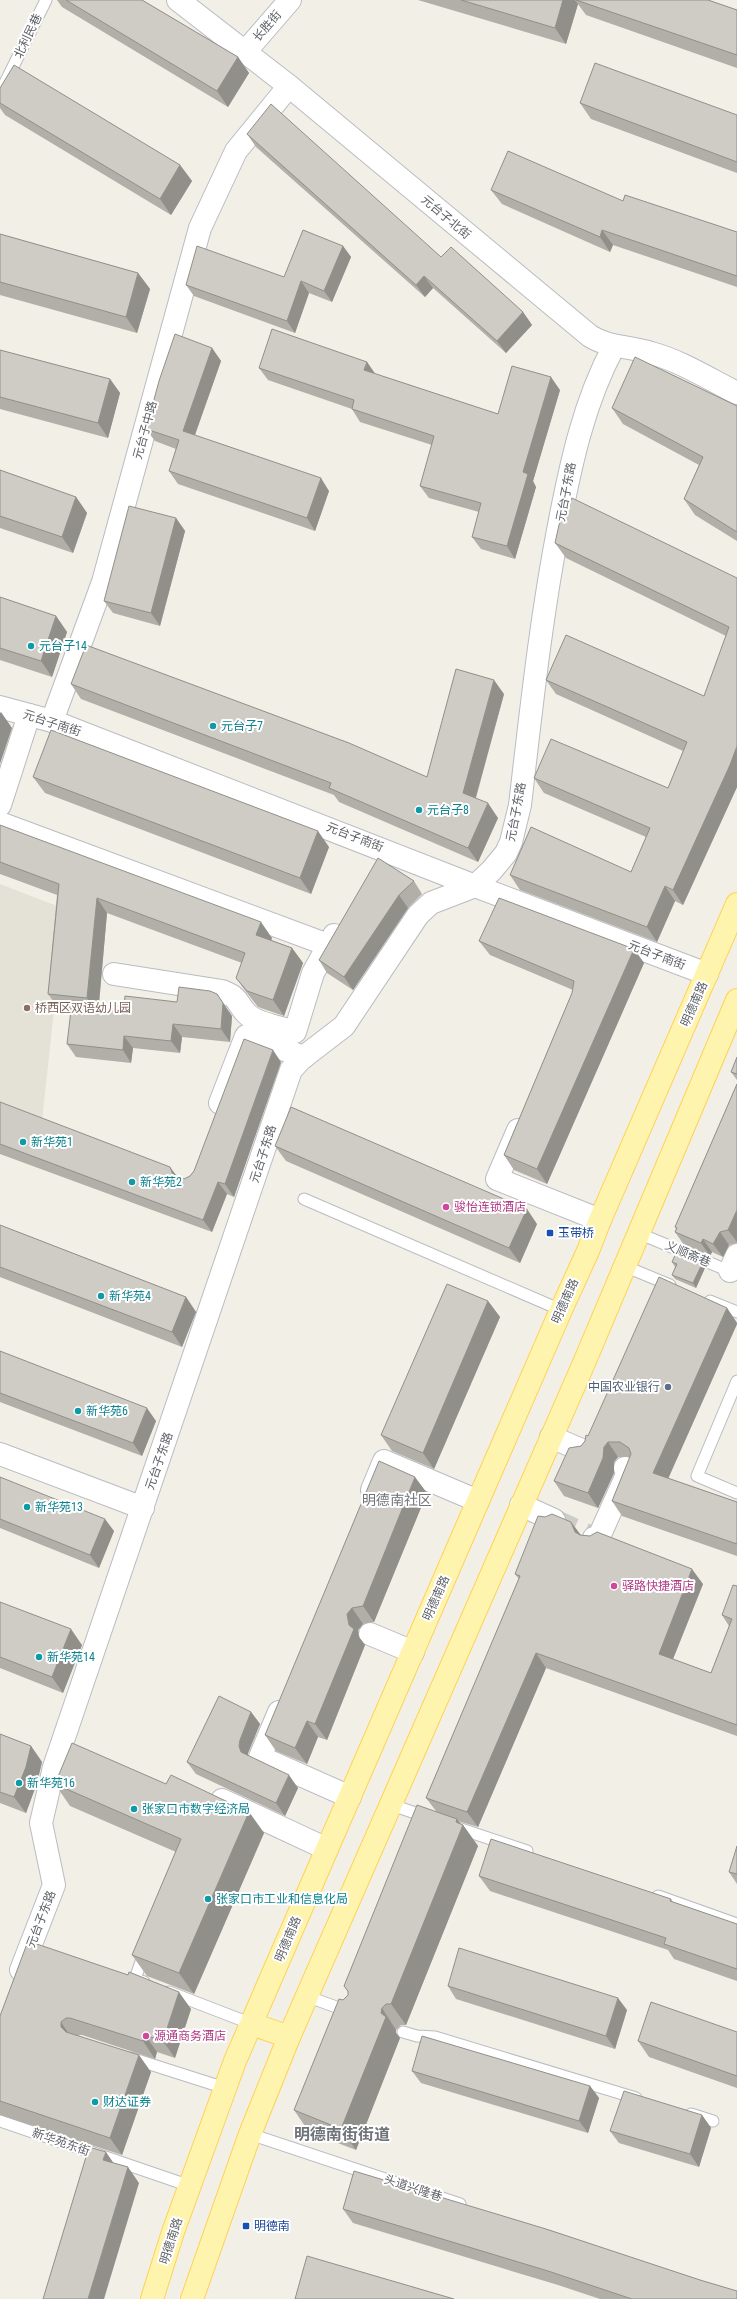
<svg xmlns="http://www.w3.org/2000/svg" width="737" height="2299" font-family="'Roboto Condensed','Noto Sans SC',sans-serif">
<style>
.education{fill:#e4e1d7}
.lines{fill:none;stroke-linecap:round;stroke-linejoin:round}
.minor-tunnel{stroke:#cdccc7;stroke-width:22;stroke-dasharray:22 11;stroke-linecap:butt}
.service-casing{stroke:#b9bcc1;stroke-width:13}
.minor-casing{stroke:#b9bcc1;stroke-width:24}
.tertiary-casing{stroke:#b9bcc1;stroke-width:24}
.primary-casing{stroke:#ffd252;stroke-width:24}
.service{stroke:#fff;stroke-width:11}
.minor{stroke:#fff;stroke-width:22}
.tertiary{stroke:#fff;stroke-width:22}
.primary{stroke:#fff4ae;stroke-width:22}
.wall{fill:#b2afa9}
.shaded-wall{fill:#918f8a}
.building{fill:#cfccc5;stroke:#918f8a}
.culture-dot{fill:#0f9aa8;stroke:#fff;stroke-width:1.5}
.education-dot{fill:#8d6e63;stroke:#fff;stroke-width:1.5}
.hotel-dot{fill:#d1479c;stroke:#fff;stroke-width:1.5}
.transit-dot{fill:#1a4fb4;stroke:#fff;stroke-width:1.5}
.service-dot{fill:#5c6f8a;stroke:#fff;stroke-width:1.5}
.labels{text-anchor:middle;dominant-baseline:central;stroke-width:4;stroke-linejoin:round;paint-order:stroke}
.street-label{font-size:12px;fill:#5e6268;stroke:#fff}
.culture-label{font-size:12px;fill:#0d838f;stroke:#fff;text-anchor:start}
.education-label{font-size:12px;fill:#785e54;stroke:#fff;text-anchor:start}
.hotel-label{font-size:12px;fill:#b23c85;stroke:#fff;text-anchor:start}
.transit-label{font-size:12px;fill:#164399;stroke:#fff;text-anchor:start}
.service-label{font-size:12px;fill:#4e5e75;stroke:#fff;text-anchor:end}
.quarter-label{font-size:14px;fill:#6f747a;stroke:#fff}
.district-label{font-size:16px;font-weight:bold;fill:#6f747a;stroke:#fff}
</style>
<rect width="100%" height="100%" fill="#f2efe7"/>
<polygon class="education" points="0,884 65,909 42,1121 0,1106"/>
<g class="lines">
<polyline class="minor-tunnel" points="554,1520 594,1538"/>
<defs>
<g id="service">
<polyline points="0,93 46,0"/>
<polyline points="304,1199 561,1310"/>
<polyline points="638,1233 734,1273"/>
<polyline points="624,1266 670,1285"/>
<polyline points="710,1301 737,1312"/>
<polyline points="737,1381 697,1476 737,1493"/>
<polyline points="389,1804 427,1817"/>
<polyline points="452,1826 527,1851"/>
<polyline points="658,1896 737,1924"/>
<polyline points="144,1982 135,1979 144,1953"/>
<polyline points="169,1992 252,2024"/>
<polyline points="306,1996 350,2012"/>
<polyline points="403,2032 417,2036 435,2037 636,2098"/>
<polyline points="131,2058 225,2088"/>
<polyline points="691,2114 713,2121"/>
<polyline points="0,2121 190,2186"/>
<polyline points="250,2134 460,2204"/>
</g>
<g id="minor">
<polyline points="52,721 103,582 200,228 236,151 289,86"/>
<polyline points="0,805 29,715"/>
<polyline points="0,823 328,945"/>
<path d="M114,974l108,17c18,7 13,10 24,22 10,11 35,14 49,19l18,-59 21,-38"/>
<polyline points="220,1103 246,1036 304,1057"/>
<polyline points="518,1130 497,1179 600,1220"/>
<polyline points="730,1271 737,1255"/>
<polyline points="551,1437 584,1451"/>
<polyline points="0,1454 143,1508"/>
<polyline points="372,1490 384,1461 478,1501"/>
<polyline points="521,1505 554,1520"/>
<polyline points="594,1538 598,1539 629,1470 625,1468"/>
<polyline points="370,1634 413,1652"/>
<polyline points="279,1712 260,1757 350,1797"/>
<polyline points="222,1800 327,1849"/>
</g>
<g id="tertiary">
<path d="M178,0l111,86 301,250c19,12 40,10 61,17 30,8 58,26 86,40"/>
<polyline points="245,52 290,0"/>
<polyline points="0,707 52,721 475,886 707,974"/>
<path d="M21,1970l33,-85 -13,-62 13,-56 237,-697 10,-11 43,-33 74,-111 13,-12 44,-17 17,-16 14,-17 5,-11 9,-37c11,-94 21,-188 39,-280 12,-62 25,-123 55,-179"/>
</g>
<g id="primary">
<polyline points="252,2024 289,2037"/>
<polyline points="152,2299 173,2232 235,2061 561,1310 588,1251 600,1220 737,904"/>
<polyline points="192,2299 250,2134 289,2037 584,1363 737,1000"/>
</g>
</defs>
<use href="#service" class="service-casing"/>
<use href="#minor" class="minor-casing"/>
<use href="#tertiary" class="tertiary-casing"/>
<use href="#primary" class="primary-casing"/>
<use href="#service" class="service"/>
<use href="#minor" class="minor"/>
<use href="#tertiary" class="tertiary"/>
<use href="#primary" class="primary"/>
</g>
<g class="wall">
<polygon points="57,0 142,0 238,57 249,73 228,107 62,7"/>
<polygon points="418,0 575,0 578,4 566,44"/>
<polygon points="575,0 708,0 737,10 737,68 586,15"/>
<polygon points="0,88 180,165 192,181 171,215 5,115 0,108"/>
<polygon points="580,103 737,115 737,173 591,119"/>
<polygon points="247,134 441,257 523,312 532,325 506,353 433,288 425,297 256,147"/>
<polygon points="491,190 737,232 737,287 613,245 610,252 502,204"/>
<polygon points="0,234 138,273 150,289 137,333 0,295"/>
<polygon points="343,246 351,257 332,302 309,293 295,333 194,296 186,285 284,277"/>
<polygon points="212,348 221,361 195,435 329,491 315,531 178,484 169,471 176,449 155,441 146,429"/>
<polygon points="0,350 110,379 120,393 108,438 0,409"/>
<polygon points="367,362 375,374 498,414 560,390 533,481 536,487 515,559 481,549 472,537 479,512 429,498 420,486 432,445 360,422 352,409 268,380 259,368"/>
<polygon points="737,406 737,541 695,515 684,499 699,465 623,424 612,408"/>
<polygon points="0,470 76,497 87,513 73,553 0,528"/>
<polygon points="176,518 185,531 160,626 113,613 104,601"/>
<polygon points="555,543 737,578 737,787 683,905 675,901 657,942 520,890 510,875 631,872 646,837 544,793 534,778 668,788 683,751 556,694 546,680 704,696 726,636 566,558"/>
<polygon points="0,597 56,616 67,632 52,677 0,660"/>
<polygon points="71,684 427,777 504,694 476,798 498,818 478,862 339,802 334,795 81,699"/>
<polygon points="33,777 329,847 311,894 45,793"/>
<polygon points="0,825 272,938 271,940 292,948 303,963 284,1016 258,1007 247,993 236,978 242,963 107,913 99,1005 124,1007 177,1002 217,994 232,1016 230,1042 182,1037 180,1053 133,1048 131,1063 76,1057 67,1044 71,1011 59,1009 48,994 57,895 0,874"/>
<polygon points="414,881 422,894 408,908 353,990 327,973 319,960"/>
<polygon points="479,941 634,949 644,963 547,1184 514,1170 504,1155 572,993 573,990 490,955"/>
<polygon points="737,1057 737,1080 731,1072"/>
<polygon points="281,1062 234,1197 227,1194 212,1232 0,1154 0,1102 184,1179 190,1176"/>
<polygon points="737,1084 737,1243 729,1245 723,1257 712,1252 710,1256 684,1245 675,1232 676,1229 675,1227"/>
<polygon points="275,1146 537,1224 520,1263 286,1161"/>
<polygon points="0,1225 186,1297 196,1312 182,1347 0,1277"/>
<polygon points="672,1262 705,1268 696,1288 675,1279 672,1275 675,1267"/>
<polygon points="488,1301 500,1317 434,1469 392,1451 381,1435"/>
<polygon points="727,1308 737,1323 737,1324 668,1478 737,1502 737,1556 622,1516 612,1501 630,1457 618,1457 614,1462 614,1473 598,1508 564,1496 554,1481 585,1441 588,1436"/>
<polygon points="0,1351 156,1421 142,1456 0,1402"/>
<polygon points="0,1477 114,1531 99,1568 0,1528"/>
<polygon points="427,1493 374,1622 363,1624 358,1630 359,1637 365,1645 327,1740 318,1737 307,1764 276,1751 265,1735"/>
<polygon points="571,1522 581,1535 703,1584 673,1659 711,1673 729,1626 722,1615 737,1586 737,1736 546,1668 478,1827 458,1821 461,1824 463,1825 478,1846 406,2025 401,2025 396,2030 396,2033 400,2038 356,2150 309,2132 294,2110 343,2000 348,1995 348,1992 344,1986 436,1811 426,1798 519,1579 515,1574"/>
<polygon points="0,1602 82,1645 63,1693 0,1668"/>
<polygon points="251,1712 260,1724 248,1753 248,1755 298,1788 285,1816 196,1774 187,1762"/>
<polygon points="0,1734 31,1746 42,1762 37,1783 26,1813 0,1803"/>
<polygon points="55,1784 166,1784 249,1812 264,1833 194,1994 147,1976 132,1955 176,1852 70,1806"/>
<polygon points="737,1846 737,1884 729,1872"/>
<polygon points="479,1876 671,1899 673,1902 737,1924 737,1981 674,1959 668,1950 490,1891"/>
<polygon points="448,1986 627,2010 615,2049 456,1999"/>
<polygon points="191,2009 175,2058 157,2052 155,2059 82,2035 78,2035 151,2072 122,2155 0,2115 0,2016"/>
<polygon points="737,2032 737,2088 649,2057 638,2041"/>
<polygon points="412,2071 590,2086 599,2098 588,2133 421,2083"/>
<polygon points="702,2115 711,2128 699,2167 619,2143 610,2131"/>
<polygon points="343,2209 700,2280 737,2299 600,2299 558,2285 353,2223"/>
</g>
<g class="shaded-wall">
<polygon points="563,0 575,0 578,4 566,44 555,28"/>
<polygon points="238,57 249,73 228,107 217,91"/>
<polygon points="180,165 192,181 171,215 160,199"/>
<polygon points="602,230 613,245 610,252 600,237"/>
<polygon points="343,246 351,257 332,302 324,291"/>
<polygon points="138,273 150,289 137,333 126,317"/>
<polygon points="424,276 433,288 425,297 416,285"/>
<polygon points="301,281 309,293 295,333 287,321"/>
<polygon points="523,312 532,325 506,353 497,341"/>
<polygon points="212,348 221,361 192,443 183,431"/>
<polygon points="367,362 376,375 364,370"/>
<polygon points="551,377 560,390 533,481 536,487 515,559 507,546 523,472"/>
<polygon points="110,379 120,393 108,438 98,423"/>
<polygon points="321,478 329,491 315,531 307,518"/>
<polygon points="76,497 87,513 73,553 62,537"/>
<polygon points="176,518 185,531 160,626 151,613"/>
<polygon points="56,616 67,632 52,677 41,661"/>
<polygon points="494,680 504,694 473,807 463,793"/>
<polygon points="1,712 12,728 0,764 0,713"/>
<polygon points="737,746 737,787 683,905 673,890"/>
<polygon points="488,803 498,818 478,862 468,848"/>
<polygon points="318,831 329,847 311,894 300,878"/>
<polygon points="665,886 675,901 657,942 647,927"/>
<polygon points="399,895 408,908 353,990 344,977"/>
<polygon points="97,898 107,913 98,1013 87,998"/>
<polygon points="261,922 272,938 267,951 256,935"/>
<polygon points="292,948 303,963 284,1016 273,1000"/>
<polygon points="634,949 644,963 547,1184 537,1169"/>
<polygon points="223,1003 232,1016 230,1042 221,1029"/>
<polygon points="173,1024 182,1037 180,1053 171,1041"/>
<polygon points="124,1036 133,1048 131,1063 123,1050"/>
<polygon points="273,1050 281,1062 234,1197 225,1184"/>
<polygon points="170,1167 179,1179 173,1175"/>
<polygon points="218,1182 227,1194 212,1232 203,1220"/>
<polygon points="527,1209 537,1224 520,1263 509,1248"/>
<polygon points="737,1210 737,1242 728,1230"/>
<polygon points="720,1232 729,1245 723,1257 713,1244"/>
<polygon points="703,1239 712,1252 710,1256 701,1243"/>
<polygon points="702,1264 705,1268 696,1288 693,1283"/>
<polygon points="186,1297 196,1312 182,1347 172,1332"/>
<polygon points="488,1301 500,1317 434,1469 423,1453"/>
<polygon points="727,1308 737,1323 737,1324 664,1488 653,1473"/>
<polygon points="147,1408 156,1421 142,1456 133,1443"/>
<polygon points="608,1442 618,1457 614,1462 614,1473 598,1508 588,1493 604,1447"/>
<polygon points="415,1477 427,1493 374,1622 363,1606"/>
<polygon points="105,1519 114,1531 99,1568 90,1555"/>
<polygon points="571,1522 582,1537 575,1532"/>
<polygon points="692,1569 703,1584 669,1669 659,1654"/>
<polygon points="352,1608 363,1624 358,1630 359,1637 365,1645 327,1740 315,1724 349,1625 347,1614"/>
<polygon points="71,1629 82,1645 63,1693 52,1677"/>
<polygon points="536,1653 546,1668 478,1827 467,1812"/>
<polygon points="251,1712 260,1724 248,1753 248,1759 241,1752 239,1746 240,1740"/>
<polygon points="307,1721 318,1737 307,1764 295,1748"/>
<polygon points="31,1746 42,1762 37,1783 26,1813 14,1797"/>
<polygon points="289,1775 298,1788 285,1816 276,1803"/>
<polygon points="249,1812 264,1833 194,1994 179,1973"/>
<polygon points="457,1819 462,1826 463,1825 478,1846 406,2025 391,2004"/>
<polygon points="179,1992 191,2009 175,2058 163,2041"/>
<polygon points="618,1998 627,2010 615,2049 606,2036"/>
<polygon points="382,2008 396,2030 396,2033 400,2038 356,2150 341,2129 381,2013"/>
<polygon points="61,2022 73,2040 61,2027"/>
<polygon points="145,2035 157,2052 155,2059 143,2041"/>
<polygon points="139,2055 151,2072 122,2155 110,2138"/>
<polygon points="590,2086 599,2098 588,2133 579,2121"/>
<polygon points="702,2115 711,2128 699,2167 690,2154"/>
<polygon points="106,2152 117,2168 103,2160"/>
<polygon points="128,2167 139,2183 104,2299 88,2299"/>
</g>
<g class="building">
<polygon points="66,0 142,0 238,57 217,91"/>
<polygon points="461,0 563,0 555,28"/>
<polygon points="576,0 708,0 737,10 737,55"/>
<polygon points="595,63 737,115 737,162 580,103"/>
<polygon points="14,65 180,165 160,199 0,103 0,88"/>
<polygon points="271,104 441,257 451,247 523,312 497,341 424,276 416,285 247,134"/>
<polygon points="508,151 623,201 625,195 737,232 737,276 602,230 600,237 491,190"/>
<polygon points="303,230 343,246 324,291 301,281 287,321 186,285 197,246 284,277"/>
<polygon points="0,234 138,273 126,317 0,282"/>
<polygon points="272,329 367,362 364,370 498,414 512,366 551,377 523,472 528,474 507,546 472,537 481,503 420,486 434,436 352,409 354,400 259,368"/>
<polygon points="175,334 212,348 183,431 321,478 307,518 169,471 179,440 146,429 159,381"/>
<polygon points="0,350 110,379 98,423 0,397"/>
<polygon points="635,357 737,406 737,532 684,499 703,457 612,408"/>
<polygon points="0,470 76,497 62,537 0,516"/>
<polygon points="572,498 737,578 737,746 730,765 673,890 665,886 647,927 510,875 531,827 631,872 650,828 534,778 551,739 668,788 687,742 546,680 566,635 704,696 729,627 555,543 559,525"/>
<polygon points="129,506 176,518 151,613 104,601"/>
<polygon points="0,597 56,616 41,661 0,648"/>
<polygon points="86,645 349,743 427,777 456,669 494,680 463,793 488,803 468,848 329,788 331,783 71,684"/>
<polygon points="51,730 318,831 300,878 33,777"/>
<polygon points="0,825 261,922 256,935 292,948 273,1000 247,991 236,978 245,953 97,898 87,998 48,994 59,884 0,862"/>
<polygon points="378,858 414,881 399,895 344,977 319,960"/>
<polygon points="499,898 634,949 537,1169 504,1155 572,993 574,981 479,941"/>
<polygon points="179,987 210,991 217,994 223,1003 221,1029 173,1024 171,1041 124,1036 123,1050 67,1044 72,1002 124,1007 125,996 177,1002"/>
<polygon points="244,1039 273,1050 225,1184 218,1182 203,1220 0,1144 0,1102 170,1167 173,1175 184,1179 190,1176 194,1171"/>
<polygon points="737,1057 737,1074 731,1072"/>
<polygon points="737,1084 737,1210 728,1230 720,1232 713,1244 703,1239 701,1243 675,1232 677,1228 675,1227"/>
<polygon points="291,1107 527,1209 509,1248 275,1146"/>
<polygon points="0,1225 186,1297 172,1332 0,1267"/>
<polygon points="676,1253 702,1264 693,1283 672,1275 677,1264 672,1262"/>
<polygon points="659,1277 727,1308 653,1473 737,1502 737,1544 612,1501 631,1454 629,1448 620,1442 608,1442 604,1447 603,1458 588,1493 554,1481 569,1448 581,1446 585,1441 586,1435 588,1436"/>
<polygon points="447,1284 488,1301 423,1453 381,1435"/>
<polygon points="0,1351 147,1408 133,1443 0,1393"/>
<polygon points="379,1461 415,1477 363,1606 352,1608 347,1614 349,1625 354,1629 315,1724 307,1721 295,1748 265,1735"/>
<polygon points="0,1477 105,1519 90,1555 0,1519"/>
<polygon points="552,1514 571,1522 575,1532 580,1535 590,1536 597,1532 692,1569 659,1654 711,1673 732,1619 722,1615 733,1585 737,1586 737,1725 536,1653 467,1812 426,1798 520,1576 515,1574 538,1516 545,1517"/>
<polygon points="0,1602 71,1629 52,1677 0,1657"/>
<polygon points="219,1696 251,1712 240,1740 239,1746 241,1752 289,1775 276,1803 187,1762"/>
<polygon points="0,1734 31,1746 26,1767 14,1797 0,1792"/>
<polygon points="72,1743 166,1784 171,1775 249,1812 179,1973 132,1955 181,1839 55,1784"/>
<polygon points="417,1805 457,1819 456,1822 463,1825 391,2004 386,2004 382,2008 381,2013 386,2017 341,2129 294,2110 339,1999 343,2000 348,1995 348,1991 344,1986"/>
<polygon points="491,1839 671,1899 670,1901 737,1924 737,1969 664,1944 666,1938 479,1876"/>
<polygon points="737,1846 737,1874 729,1872"/>
<polygon points="28,1941 128,1975 129,1972 179,1992 163,2041 145,2035 143,2041 70,2018 66,2018 61,2022 61,2027 66,2032 139,2055 110,2138 0,2101 0,2016"/>
<polygon points="459,1948 618,1998 606,2036 448,1986"/>
<polygon points="651,2002 737,2032 737,2076 638,2041"/>
<polygon points="422,2036 590,2086 579,2121 412,2071"/>
<polygon points="624,2091 702,2115 690,2154 610,2131"/>
<polygon points="89,2147 106,2152 103,2160 128,2167 88,2299 43,2299"/>
<polygon points="354,2171 546,2229 700,2280 737,2291 737,2299 632,2299 548,2271 343,2209"/>
<polygon points="307,2256 454,2299 295,2299"/>
</g>
<g class="culture-dot">
<circle cx="31" cy="646" r="4"/>
<circle cx="213" cy="726" r="4"/>
<circle cx="419" cy="810" r="4"/>
<circle cx="23" cy="1142" r="4"/>
<circle cx="132" cy="1182" r="4"/>
<circle cx="101" cy="1296" r="4"/>
<circle cx="78" cy="1411" r="4"/>
<circle cx="27" cy="1507" r="4"/>
<circle cx="39" cy="1657" r="4"/>
<circle cx="19" cy="1783" r="4"/>
<circle cx="134" cy="1809" r="4"/>
<circle cx="208" cy="1899" r="4"/>
<circle cx="95" cy="2102" r="4"/>
</g>
<circle class="education-dot" cx="27" cy="1008" r="4"/>
<g class="hotel-dot">
<circle cx="446" cy="1207" r="4"/>
<circle cx="614" cy="1586" r="4"/>
<circle cx="146" cy="2036" r="4"/>
</g>
<g class="transit-dot">
<rect x="546" y="1229" width="8" height="8" rx="2"/>
<rect x="242" y="2222" width="8" height="8" rx="2"/>
</g>
<circle class="service-dot" cx="668" cy="1387" r="4"/>
<g class="labels">
<g class="street-label">
<text transform="translate(267 26) rotate(-49)">长胜街</text>
<text transform="translate(28 36) rotate(-64)">北利民巷</text>
<text transform="translate(446 217) rotate(40)">元台子北街</text>
<text transform="translate(145 430) rotate(-75)">元台子中路</text>
<text transform="translate(566 492) rotate(-79)">元台子东路</text>
<text transform="translate(52 723) rotate(18)">元台子南街</text>
<text transform="translate(516 812) rotate(-79)">元台子东路</text>
<text transform="translate(355 837) rotate(21)">元台子南街</text>
<text transform="translate(657 955) rotate(21)">元台子南街</text>
<text transform="translate(694 1004) rotate(-66)">明德南路</text>
<text transform="translate(263 1154) rotate(-72)">元台子东路</text>
<text transform="translate(688 1254) rotate(23)">义顺斋巷</text>
<text transform="translate(565 1301) rotate(-66)">明德南路</text>
<text transform="translate(159 1461) rotate(-71)">元台子东路</text>
<text transform="translate(436 1598) rotate(-66)">明德南路</text>
<text transform="translate(41 1919) rotate(-69)">元台子东路</text>
<text transform="translate(288 1939) rotate(-67)">明德南路</text>
<text transform="translate(61 2142) rotate(19)">新华苑东街</text>
<text transform="translate(413 2188) rotate(18)">头道兴隆巷</text>
<text transform="translate(171 2241) rotate(-72)">明德南路</text>
</g>
<g class="culture-label">
<text x="39" y="646">元台子14</text>
<text x="221" y="726">元台子7</text>
<text x="427" y="810">元台子8</text>
<text x="31" y="1142">新华苑1</text>
<text x="140" y="1182">新华苑2</text>
<text x="109" y="1296">新华苑4</text>
<text x="86" y="1411">新华苑6</text>
<text x="35" y="1507">新华苑13</text>
<text x="47" y="1657">新华苑14</text>
<text x="27" y="1783">新华苑16</text>
<text x="142" y="1809">张家口市数字经济局</text>
<text x="216" y="1899">张家口市工业和信息化局</text>
<text x="103" y="2102">财达证券</text>
</g>
<g class="education-label">
<text x="35" y="1008">桥西区双语幼儿园</text>
</g>
<g class="hotel-label">
<text x="454" y="1207">骏怡连锁酒店</text>
<text x="622" y="1586">驿路快捷酒店</text>
<text x="154" y="2036">源通商务酒店</text>
</g>
<g class="transit-label">
<text x="558" y="1233">玉带桥</text>
<text x="254" y="2226">明德南</text>
</g>
<g class="service-label">
<text x="660" y="1387">中国农业银行</text>
</g>
<g class="quarter-label">
<text x="397" y="1500">明德南社区</text>
</g>
<g class="district-label">
<text x="342" y="2134">明德南街街道</text>
</g>
</g>
</svg>
